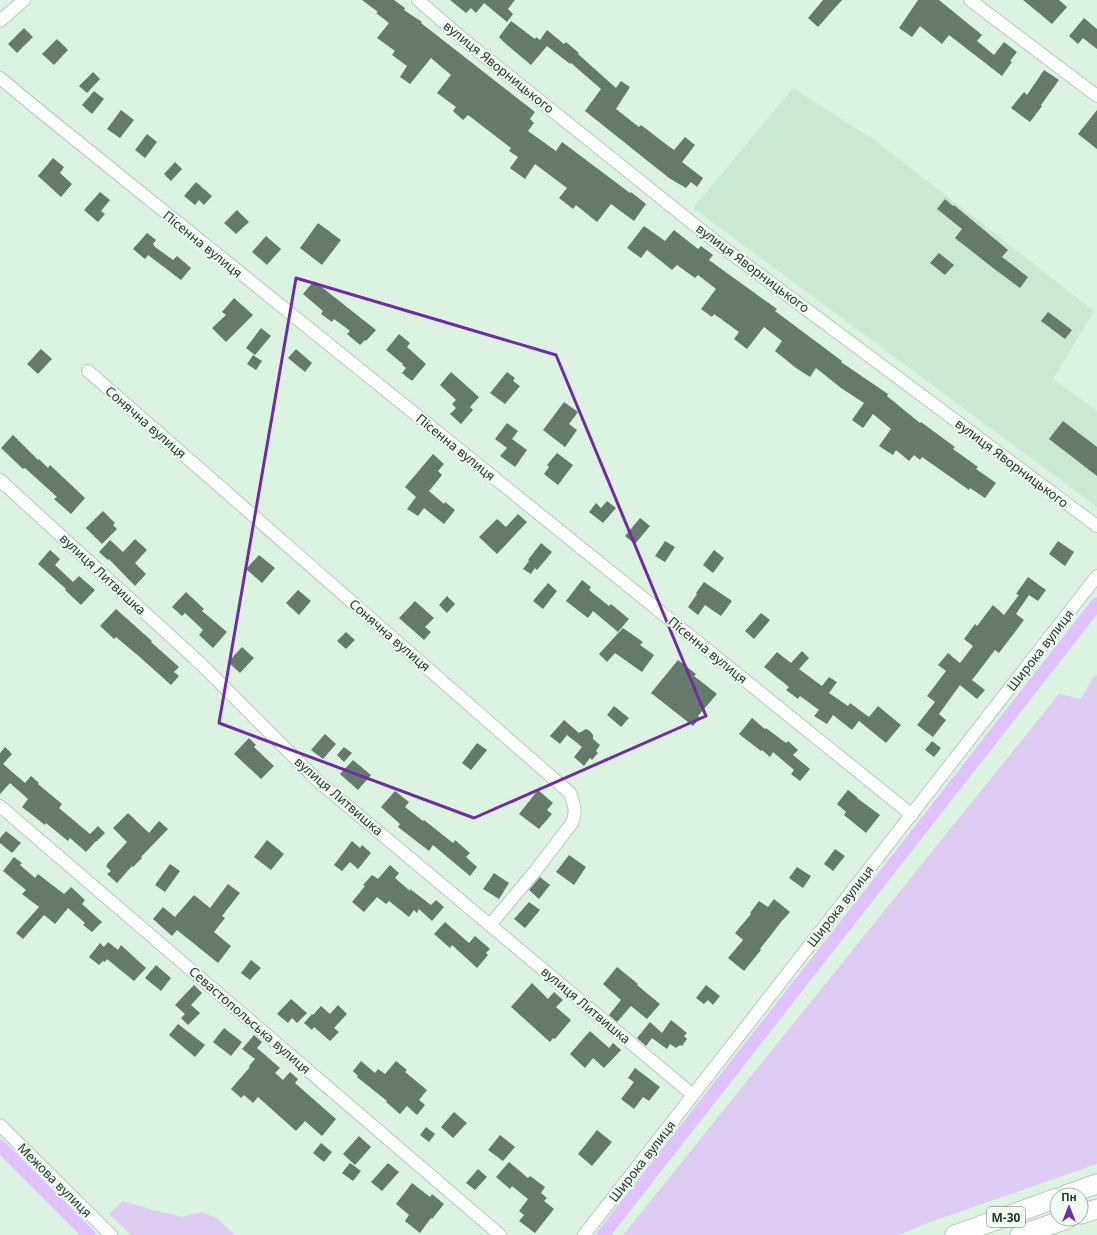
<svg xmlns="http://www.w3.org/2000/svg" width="1097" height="1235" font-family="'Noto Sans',sans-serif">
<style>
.built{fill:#cae8d2}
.green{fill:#deccf2}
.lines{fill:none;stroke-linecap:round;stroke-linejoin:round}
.canal{stroke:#dfc2fe;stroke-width:13}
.building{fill:#667a6c}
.minor-casing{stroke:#b4caba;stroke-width:14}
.trunk-casing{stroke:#b4caba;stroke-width:21}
.minor{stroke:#fff;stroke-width:12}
.trunk{stroke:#fff;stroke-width:19}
.marked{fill:none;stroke:#702da2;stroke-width:3;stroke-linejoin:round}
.labels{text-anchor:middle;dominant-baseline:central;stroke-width:4;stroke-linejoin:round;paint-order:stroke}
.shield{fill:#f0fef3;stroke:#657068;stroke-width:1}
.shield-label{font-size:12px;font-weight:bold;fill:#2a332d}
.street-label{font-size:13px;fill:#2a332d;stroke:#f0fef3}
</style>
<rect width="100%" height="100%" fill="#dcf3e2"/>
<polygon class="built" points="793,88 876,141 1094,311 1053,379 1097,411 1097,507 693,208"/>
<g class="green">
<polygon points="1097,675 1097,1164 925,1224 899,1235 623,1235 1059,694 1081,699 1093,678"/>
<polygon points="123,1201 153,1210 182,1217 201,1212 217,1218 235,1235 131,1235 109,1214"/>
</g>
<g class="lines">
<g class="canal">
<polyline points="0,1146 89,1235"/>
<polyline points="603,1235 1097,604"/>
</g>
</g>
<g class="building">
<polygon points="362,0 394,0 405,8 404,10 422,22 421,23 535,112 530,119 534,123 528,131 556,151 562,142 630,193 631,192 646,204 634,221 611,204 597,222 576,205 573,209 559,198 567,188 535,164 525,179 510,168 518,157 509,151 511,148 468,115 463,120 453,111 456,107 437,93 451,75 431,58 410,84 400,77 407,66 392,55 395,51 377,38 389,23 376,13 378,12"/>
<polygon points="450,0 515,0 508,9 513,14 507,22 484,3 476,13 471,8 466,13"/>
<polygon points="823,0 842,0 818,27 808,18"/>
<polygon points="918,0 939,0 982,35 977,41 994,55 1004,42 1017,52 1010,61 1012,62 1002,76 949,35 942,44 920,26 912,37 899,28"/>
<polygon points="1023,0 1059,0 1067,7 1052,24"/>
<polygon points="1084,18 1097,29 1097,49 1083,38 1078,44 1069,36"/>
<polygon points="511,21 535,39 536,37 540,40 547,30 564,44 566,42 579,53 578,54 616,88 621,81 630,87 616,109 639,127 641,125 667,145 674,150 685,137 695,145 682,162 703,178 697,187 691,182 686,188 669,178 585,111 601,89 571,63 570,64 547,46 531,65 507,45 499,37"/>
<polygon points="24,28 33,37 17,53 8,44"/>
<polygon points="57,39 68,50 54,65 42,54"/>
<polygon points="1044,70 1059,80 1041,105 1042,106 1030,122 1011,108 1024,92 1027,95"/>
<polygon points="93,72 100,79 87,93 79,86"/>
<polygon points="94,91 104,99 92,114 82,105"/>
<polygon points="121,110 134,120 120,138 107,129"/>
<polygon points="1097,110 1097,149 1078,134"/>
<polygon points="147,134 157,142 145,158 135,150"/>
<polygon points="53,158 64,167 60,173 72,184 61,197 38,176"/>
<polygon points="175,162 182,169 171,181 164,174"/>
<polygon points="196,182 212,196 204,205 199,200 195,205 184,196"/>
<polygon points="100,192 110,200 101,211 105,214 98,222 84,210"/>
<polygon points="945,199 953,206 954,205 1008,250 1002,257 1028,277 1020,288 993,268 955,238 962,229 937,209"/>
<polygon points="237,210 249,222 236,234 224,223"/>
<polygon points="318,223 341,240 322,265 300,248"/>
<polygon points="644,226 665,241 674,230 698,249 701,246 713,255 709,260 777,309 775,311 842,361 841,362 888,394 887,396 920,423 921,422 955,447 953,449 978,467 976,469 996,483 985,498 970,488 969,490 922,457 920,460 914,455 909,461 896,450 893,455 879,446 891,429 873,414 863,428 852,420 864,403 841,388 816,368 810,377 796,368 775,351 782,341 764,327 747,349 734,339 739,332 714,314 712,317 701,309 716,289 698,275 695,278 677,265 672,270 647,250 641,258 627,248"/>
<polygon points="147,233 156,240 153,244 155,247 173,260 177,256 191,268 181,280 148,255 145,259 133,249"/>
<polygon points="266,236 281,249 267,265 252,252"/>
<polygon points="939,253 954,265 945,275 930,263"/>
<polygon points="314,281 376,330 366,341 365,340 360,345 347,334 350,331 334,319 332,322 321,314 323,311 303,294"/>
<polygon points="234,298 253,315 226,342 212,328 226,315 222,312"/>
<polygon points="1048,312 1072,330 1065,339 1041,321"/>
<polygon points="261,328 271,336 255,355 246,348"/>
<polygon points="399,334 410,343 407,347 426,364 412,381 402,373 406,368 402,365 403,364 386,350"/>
<polygon points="41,349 52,359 38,374 27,364"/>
<polygon points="296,349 312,363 305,372 288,358"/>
<polygon points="253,355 262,361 256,370 247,364"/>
<polygon points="451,372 479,397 470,407 473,410 461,424 450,414 456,408 452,404 456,400 440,385"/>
<polygon points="507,372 515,378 513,381 520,386 505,404 490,393"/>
<polygon points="564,402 578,412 569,424 577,430 565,447 543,430"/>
<polygon points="1063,421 1097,447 1097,476 1049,439"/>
<polygon points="507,423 518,431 512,439 527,450 515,467 500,456 507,448 495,439"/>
<polygon points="13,435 38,460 39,459 48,468 50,465 85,498 71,514 54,499 57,497 25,468 23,469 1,448"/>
<polygon points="557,453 573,465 558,485 544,474 549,467 547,465"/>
<polygon points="433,454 444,464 438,471 442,475 429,491 444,504 445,502 455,510 444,524 424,508 418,516 407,509 416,497 405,487"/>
<polygon points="607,501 616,508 603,523 589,512 596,503 601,508"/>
<polygon points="103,511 115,523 113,525 117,529 102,544 86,528"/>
<polygon points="518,514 527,522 497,554 479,537 497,519 506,527"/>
<polygon points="640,518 650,526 635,544 625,536"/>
<polygon points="135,539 147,550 135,563 146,574 135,586 109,559 108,560 99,552 110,540 123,552"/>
<polygon points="665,541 675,547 665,562 655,556"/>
<polygon points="1058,541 1074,552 1065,566 1049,554"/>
<polygon points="541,543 552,552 537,570 535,568 531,574 523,569 529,561 528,560"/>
<polygon points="50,550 60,559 55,565 73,582 79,576 95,590 81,605 65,590 66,589 38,564"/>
<polygon points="714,550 724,558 713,573 703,565"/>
<polygon points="259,555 275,568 262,583 246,569"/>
<polygon points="1028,577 1046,590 1038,601 1029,595 1016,614 1024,620 999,653 995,650 972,680 985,690 977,699 960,685 939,714 946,720 933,737 917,725 935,702 927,696 946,671 938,665 948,653 960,663 973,646 964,639 975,624 977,626 993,605 1004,615 1019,595 1016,594"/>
<polygon points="582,580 591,587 589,590 609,606 611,604 629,619 618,632 593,611 588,618 566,601"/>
<polygon points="704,582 732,601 721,616 705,605 698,615 688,607 697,594 696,593"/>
<polygon points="548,583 557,591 543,609 533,601"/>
<polygon points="298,590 311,601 299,615 286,603"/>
<polygon points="186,592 204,609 202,611 227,632 213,648 199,635 203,630 185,613 182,616 172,607"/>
<polygon points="447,596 455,604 447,613 439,605"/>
<polygon points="415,601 434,618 425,627 431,632 424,640 399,618"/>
<polygon points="116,609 152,641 151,642 179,667 174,672 179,676 171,685 142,659 116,637 114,639 100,626"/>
<polygon points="761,613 770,620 754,639 745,631"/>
<polygon points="623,628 643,642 640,645 654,655 642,672 615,653 607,662 599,654"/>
<polygon points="346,632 355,640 346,649 337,641"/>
<polygon points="242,647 254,658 240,673 228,662"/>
<polygon points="802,651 809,658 799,669 822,686 829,677 837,682 829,693 848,706 850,703 869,717 878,706 901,725 886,743 859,721 852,730 833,715 827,724 814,716 819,710 800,696 798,699 786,690 789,687 764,667 777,652 791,663"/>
<polygon points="678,660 696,674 694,676 717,694 698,716 700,718 693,726 651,693"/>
<polygon points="614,706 629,718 621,727 607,715"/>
<polygon points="752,718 765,729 766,728 786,743 788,741 798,750 793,755 810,769 800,781 791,774 794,770 773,752 770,757 762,750 761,751 739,734"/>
<polygon points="564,720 579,733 586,729 590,731 593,735 593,739 600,745 596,751 598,753 592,760 590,758 584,766 574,757 582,747 567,735 560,744 550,736"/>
<polygon points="325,734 336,744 323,759 311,750"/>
<polygon points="249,738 256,745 254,747 274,766 261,779 234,754"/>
<polygon points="932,741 941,748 934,757 925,750"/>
<polygon points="477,743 487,750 471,770 462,763"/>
<polygon points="5,747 12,754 3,764 25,783 31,776 39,783 38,784 62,804 59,808 90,834 98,826 105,833 97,841 96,841 86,852 70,838 68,841 46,823 45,825 22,807 28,799 10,783 0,794 0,753"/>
<polygon points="344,747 352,753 344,762 337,755"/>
<polygon points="353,760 371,775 358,790 340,774"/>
<polygon points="538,790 553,803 547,810 552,814 539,829 519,814"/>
<polygon points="848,790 858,798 857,798 880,815 866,833 844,815 846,812 837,804"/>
<polygon points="395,791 409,802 405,807 423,821 424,820 453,843 455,840 470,853 466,857 477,867 470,876 433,845 429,851 398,827 400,824 381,807"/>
<polygon points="128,813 149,833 159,821 168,829 141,857 142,858 133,867 132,866 117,883 107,874 111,871 106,866 107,865 107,864 127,842 113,828"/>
<polygon points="6,831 21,843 12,853 0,843 0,838"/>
<polygon points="267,840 284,854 271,870 254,857"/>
<polygon points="352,841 360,848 362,845 371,853 358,869 350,862 342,871 334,865"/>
<polygon points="835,849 845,856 833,871 824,864"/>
<polygon points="569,855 586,867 574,885 556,872"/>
<polygon points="14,857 22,863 20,865 35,878 38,874 64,894 71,887 85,900 82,904 102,922 92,932 83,925 85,923 68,908 55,924 44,915 23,939 16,933 39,907 22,894 26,890 3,871"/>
<polygon points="170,864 180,871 165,892 155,885"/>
<polygon points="390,865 399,873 395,878 410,891 410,889 431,905 436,900 444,907 432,921 419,909 417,913 414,910 409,917 389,901 386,904 377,897 364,912 352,902 365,886 363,885 372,875 378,879"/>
<polygon points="797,867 811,876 803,888 789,878"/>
<polygon points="494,873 509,883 499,899 483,889"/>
<polygon points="540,877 550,885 539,899 529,890"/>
<polygon points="228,884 240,893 222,916 225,918 214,932 231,946 218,963 177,930 172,936 153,919 163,907 175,917 194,895 210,908"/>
<polygon points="774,899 790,912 781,922 760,949 761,950 744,971 728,958 743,940 735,933 751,914 750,913 759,901 768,907"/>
<polygon points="529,902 540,910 525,928 514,919"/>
<polygon points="445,922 469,943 475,936 490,949 486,953 488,955 477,968 452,945 450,948 434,934"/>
<polygon points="108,942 118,950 121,945 146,968 134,981 107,959 105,962 103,961 99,965 89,957 100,943 104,947"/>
<polygon points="251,960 261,968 250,980 241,973"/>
<polygon points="156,965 171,978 161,991 145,978"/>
<polygon points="617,967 638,984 637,985 660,1004 647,1019 631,1006 617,1022 609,1015 621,1000 603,984"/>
<polygon points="532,983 548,999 554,992 563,1000 556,1007 571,1020 555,1039 553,1038 550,1042 511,1007"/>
<polygon points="194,985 202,993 191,1005 200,1013 188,1025 181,1018 185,1014 175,1005"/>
<polygon points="706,985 720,996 713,1005 708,1000 704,1004 696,998"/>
<polygon points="291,999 307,1013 297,1023 292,1018 288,1023 277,1014"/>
<polygon points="338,1005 347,1014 334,1028 339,1032 330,1041 314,1027 312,1030 304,1023 312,1014 313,1015 321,1006 330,1014"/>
<polygon points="671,1020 687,1033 684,1036 687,1039 682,1046 680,1045 676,1048 670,1044 667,1049 652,1038 646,1046 637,1038 650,1022 662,1033"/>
<polygon points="178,1024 205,1045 195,1057 169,1035"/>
<polygon points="224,1028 242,1042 231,1056 213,1042"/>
<polygon points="590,1031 609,1048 613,1043 621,1050 604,1068 593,1058 585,1068 570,1054"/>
<polygon points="254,1035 262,1042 257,1048 280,1068 275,1073 283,1080 290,1072 298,1079 295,1083 336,1119 322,1136 305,1121 296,1131 258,1097 253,1103 244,1095 241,1098 231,1089 250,1067 249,1066 255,1059 242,1049"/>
<polygon points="361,1061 375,1073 378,1069 385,1074 396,1061 407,1070 405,1072 427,1090 419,1100 425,1105 417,1115 407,1106 400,1114 386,1102 387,1101 357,1077 358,1076 353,1071"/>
<polygon points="635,1068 660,1087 649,1101 643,1097 634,1109 621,1099 634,1082 628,1078"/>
<polygon points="454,1112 467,1123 453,1138 441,1127"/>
<polygon points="426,1127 435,1134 429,1142 420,1135"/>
<polygon points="597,1130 612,1142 592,1166 578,1154"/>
<polygon points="500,1135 515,1147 503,1161 488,1150"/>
<polygon points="359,1136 371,1147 355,1165 343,1154"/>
<polygon points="321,1143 332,1152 324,1162 313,1153"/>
<polygon points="509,1162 528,1178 530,1176 545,1187 541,1193 547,1198 544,1201 554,1209 535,1233 519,1221 524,1215 519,1211 528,1199 512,1186 510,1189 496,1177"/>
<polygon points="350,1163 361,1171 353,1181 342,1173"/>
<polygon points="388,1163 399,1172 382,1191 371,1182"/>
<polygon points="478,1169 487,1177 475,1190 466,1183"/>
<polygon points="412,1183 430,1197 432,1194 444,1204 432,1219 431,1218 420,1233 405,1221 409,1215 396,1204"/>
</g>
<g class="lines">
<defs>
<g id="minor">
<polyline points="418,0 463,39 716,242 1097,526"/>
<polyline points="970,0 1097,96"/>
<polyline points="0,21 24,0"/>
<polyline points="0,78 41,112 912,815"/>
<path d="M88,371l482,422c4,12 7,18 2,30l-36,47 -46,55"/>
<polyline points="0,480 202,665 319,782 693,1095"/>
<polyline points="0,806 500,1235"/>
<polyline points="0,1125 111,1235"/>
<polyline points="584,1235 1097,576"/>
</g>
<g id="trunk">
<polyline points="1066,1195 1097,1184"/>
<polyline points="1081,1214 1097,1209"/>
<polyline points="955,1235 1057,1198"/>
<polyline points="1020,1235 1067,1219"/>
</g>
</defs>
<use href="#minor" class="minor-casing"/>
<use href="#trunk" class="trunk-casing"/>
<use href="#minor" class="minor"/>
<use href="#trunk" class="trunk"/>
</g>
<path class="marked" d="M296,278l260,77 150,361 -232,102 -255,-95z"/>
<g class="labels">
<rect class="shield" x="987" y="1207" width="38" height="20" rx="3"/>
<g class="shield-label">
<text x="1006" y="1217">М-30</text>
</g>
<g class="street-label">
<text transform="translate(499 67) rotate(39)">вулиця Яворницького</text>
<text transform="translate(203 244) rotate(39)">Пісенна вулиця</text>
<text transform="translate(753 268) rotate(37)">вулиця Яворницького</text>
<text transform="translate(146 422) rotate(41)">Сонячна вулиця</text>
<text transform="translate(456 447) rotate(39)">Пісенна вулиця</text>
<text transform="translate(1012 463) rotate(37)">вулиця Яворницького</text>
<text transform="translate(103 574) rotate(43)">вулиця Литвишка</text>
<text transform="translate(390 635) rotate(41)">Сонячна вулиця</text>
<text transform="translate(708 650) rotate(39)">Пісенна вулиця</text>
<text transform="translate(1040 650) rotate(-52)">Широка вулиця</text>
<text transform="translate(339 796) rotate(41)">вулиця Литвишка</text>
<text transform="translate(840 906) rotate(-52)">Широка вулиця</text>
<text transform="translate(586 1005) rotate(40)">вулиця Литвишка</text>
<text transform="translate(250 1020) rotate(41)">Севастопольська вулиця</text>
<text transform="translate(642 1161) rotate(-52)">Широка вулиця</text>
<text transform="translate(55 1180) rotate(45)">Межова вулиця</text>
</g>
</g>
<g transform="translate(1069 1207)"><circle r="19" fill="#f0fef3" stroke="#a1ada4"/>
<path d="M0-3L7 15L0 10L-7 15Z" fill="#702da2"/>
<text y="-6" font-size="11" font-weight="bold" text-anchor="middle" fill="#2a332d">Пн</text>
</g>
</svg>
